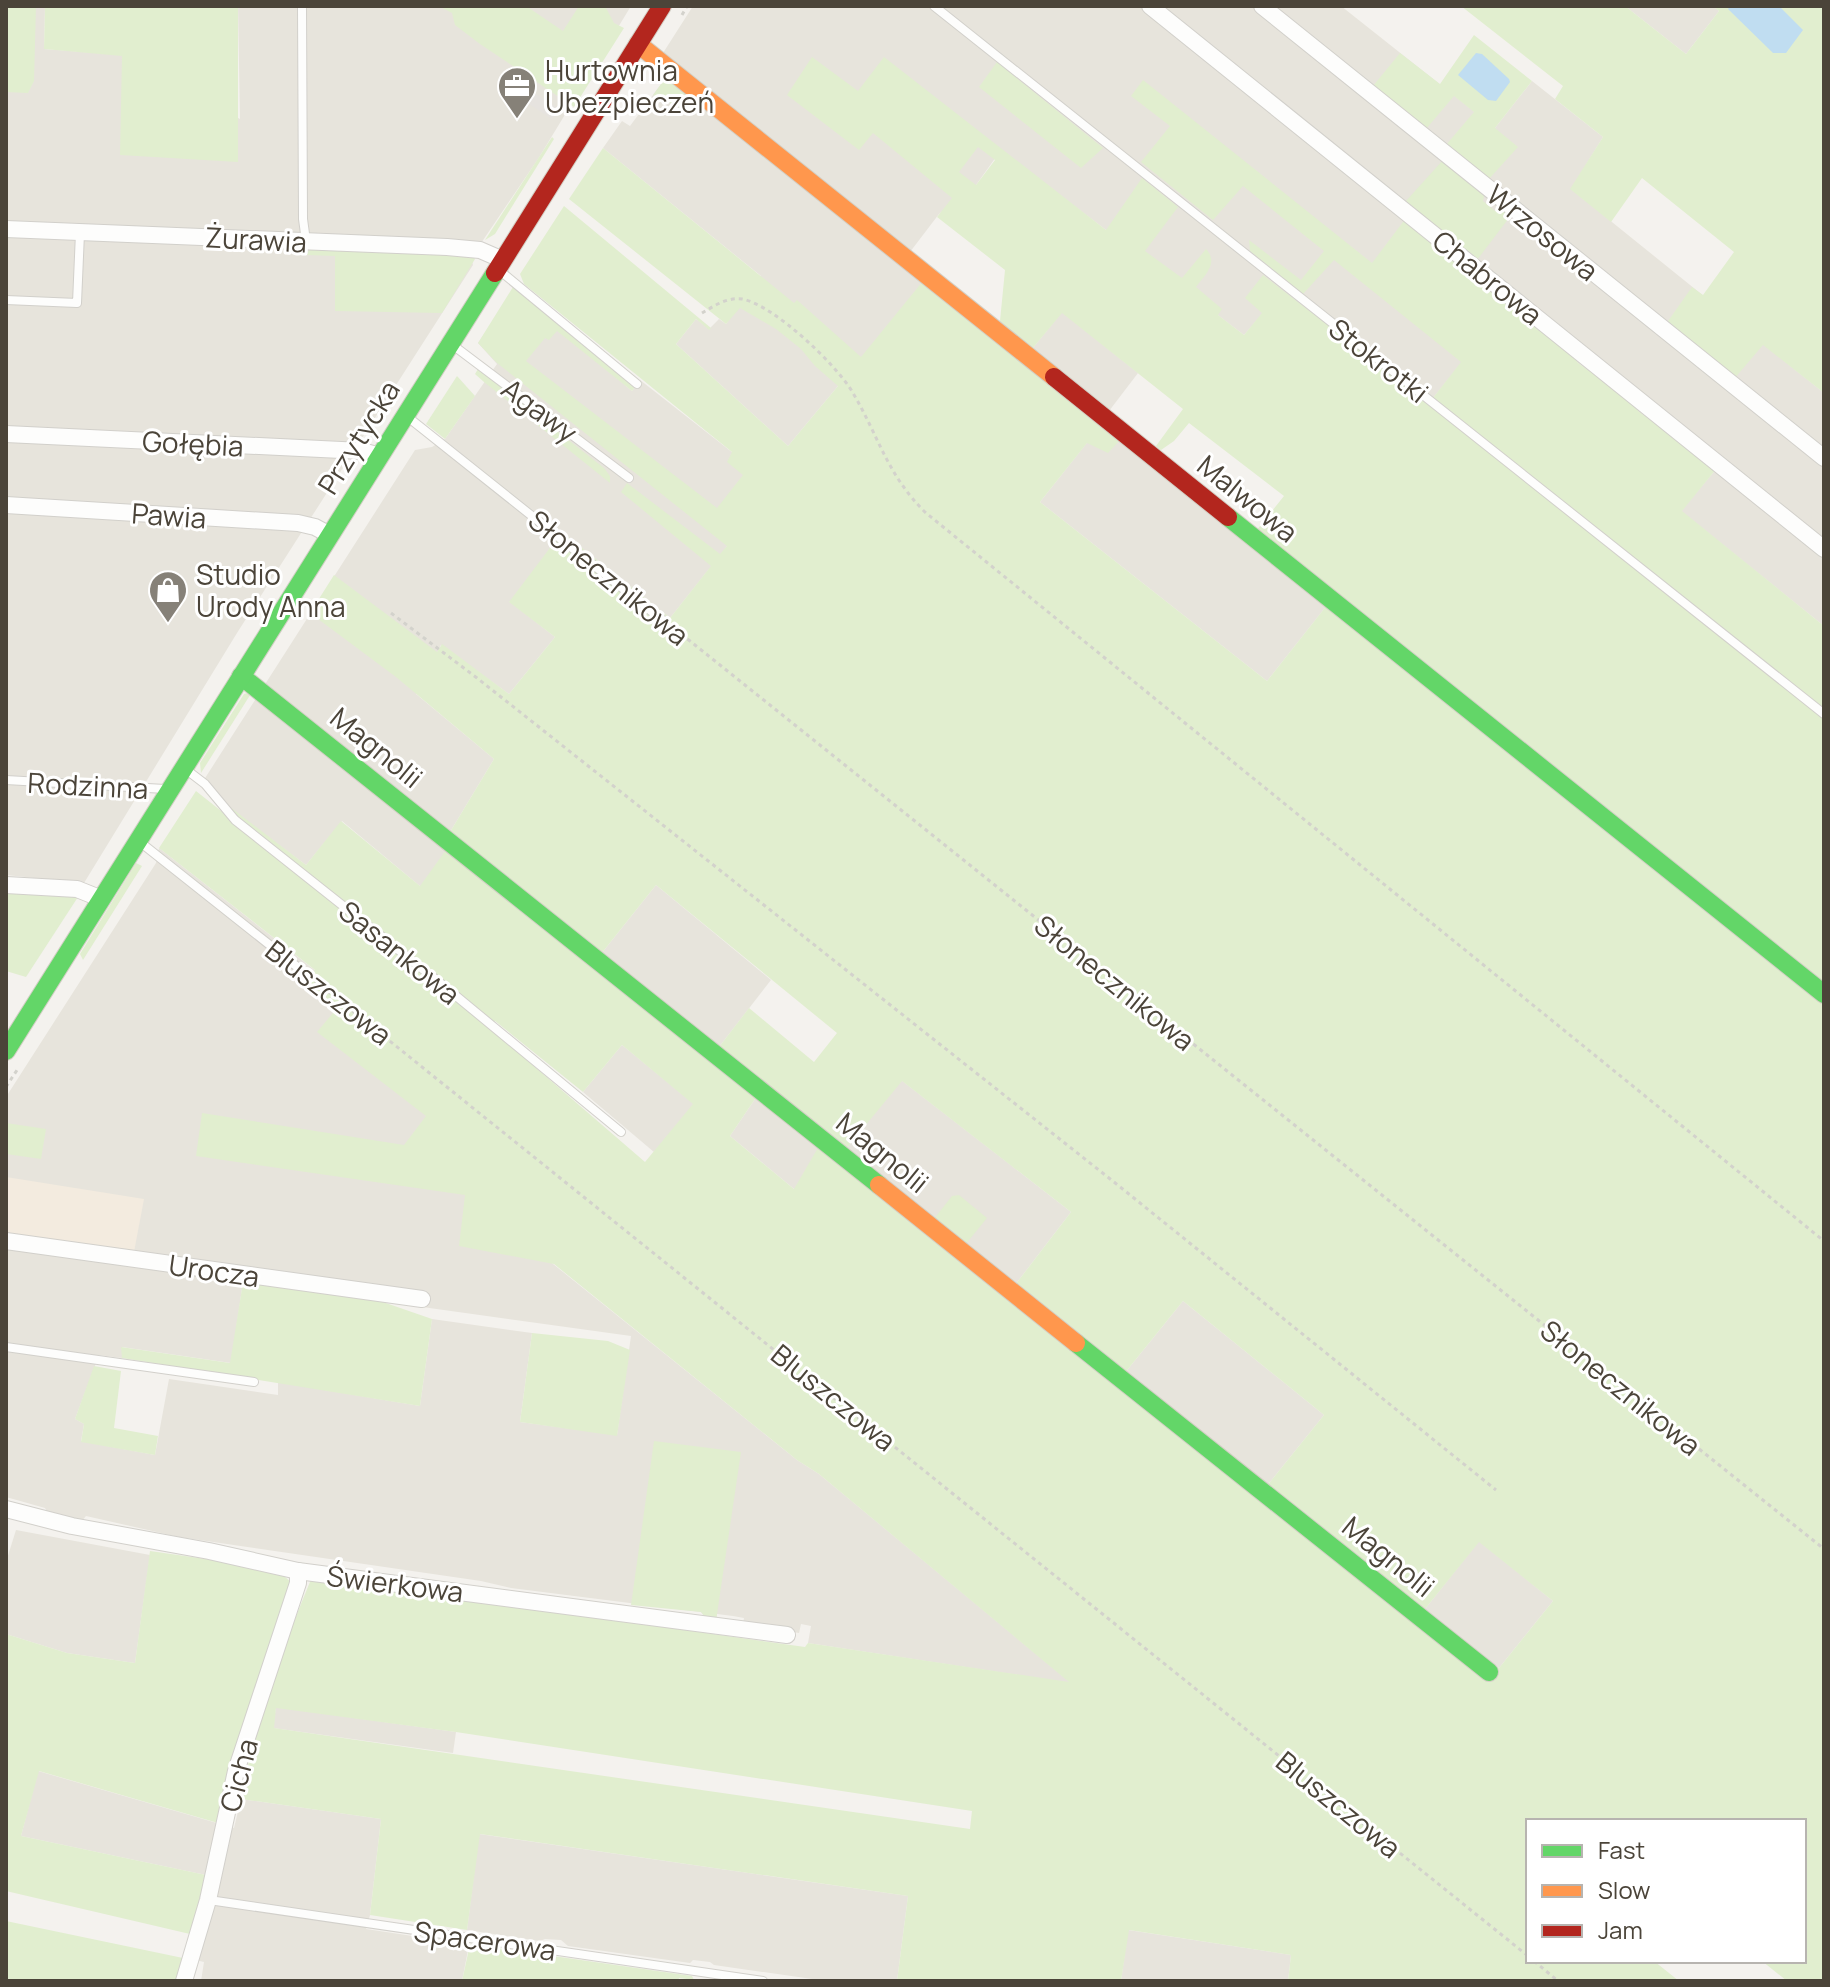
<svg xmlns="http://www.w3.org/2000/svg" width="1830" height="1987" font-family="Manrope,sans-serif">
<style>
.residential{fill:#e7e4dc;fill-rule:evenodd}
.commercial{fill:#f3ebdf}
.green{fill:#e1eecf;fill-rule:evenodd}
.parking{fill:#e6e3df}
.water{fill:#c0ddf1}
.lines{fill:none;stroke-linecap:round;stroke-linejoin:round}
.lane-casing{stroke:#d2d0cb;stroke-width:10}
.street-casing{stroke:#d2d0cb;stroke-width:18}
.fast-casing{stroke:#d3cfc5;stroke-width:20}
.slow-casing{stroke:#d3cfc5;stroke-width:20}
.jam-casing{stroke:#d3cfc5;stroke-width:20}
.path{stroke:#d3d2cc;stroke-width:3;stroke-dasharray:4 4;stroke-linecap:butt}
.lane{stroke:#fdfdfc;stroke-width:8}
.street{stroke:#fdfdfc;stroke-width:16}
.fast{stroke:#63d668;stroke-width:18}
.slow{stroke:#ff974d;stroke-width:18}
.jam{stroke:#b3261e;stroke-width:18}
.labels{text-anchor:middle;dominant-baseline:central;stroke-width:6;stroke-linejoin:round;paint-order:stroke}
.poi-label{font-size:28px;fill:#4b4439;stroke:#fff;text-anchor:start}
.street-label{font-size:28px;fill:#4b4439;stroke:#fff}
</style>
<rect width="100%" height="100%" fill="#f4f2ee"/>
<g class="residential">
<polygon points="6,6 45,6 44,49 122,55 240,119 238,6 631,6 538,159 471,258 473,265 237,633 84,883 6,875"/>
<polygon points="693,6 1341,6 1495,128 1532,81 1603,137 1571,189 1824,393 1824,626 1681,511 1717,468 1637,411 1577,362 1577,355 1446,349 1462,362 1429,403 1263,313 1244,335 1001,150 976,185 939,214 910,252 988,333 838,386 788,446 676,344 696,319 709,329 719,319 726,324 761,276 603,148 622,121 630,126 667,76 663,53"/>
<polygon points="1625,6 1713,6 1719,11 1686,54"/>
<polygon points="514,291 632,391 640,380 775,486 670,618 509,601 555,637 509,694 441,645 416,694 494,759 450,832 517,907 487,942 342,821 306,865 200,786 415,450 432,447 445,439 497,364 478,343"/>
<polygon points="1062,312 1138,373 1109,411 1032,349"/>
<polygon points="1101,425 1328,604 1267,681 1040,502"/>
<path d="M159,848l296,232 -50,65 392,315 22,14 252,209 -263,-40 3,-17 -10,-2 -2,9 -56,-9 1,-6 -11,-2 -16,-2 -1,7 -9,-2 -6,-7 -190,-24 -30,-7 -302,-44 -93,-21 -5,6 -32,-7 -4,-7 -39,-11v-400l150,-234zM243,1282l388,54 -14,99 -97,-13 12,-89 -100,-14 -12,87 -142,-24v13l-109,-16 -14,76 -74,-14 3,-17 -9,-5 24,-64 23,3v-11l109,16z"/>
<polygon points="656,885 771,980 719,1047 601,954"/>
<polygon points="622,1045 694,1104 654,1152 583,1092"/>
<polygon points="901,1080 1071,1212 1015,1285 846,1149"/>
<polygon points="757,1096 870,1187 839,1226 730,1136"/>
<polygon points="1183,1301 1324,1415 1266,1487 1124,1374"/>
<polygon points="16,1530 150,1555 135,1663 67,1653 6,1634 6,1562"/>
<polygon points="1479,1541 1553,1601 1499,1668 1425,1609"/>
<polygon points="276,1707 456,1732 453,1753 273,1728"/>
<polygon points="38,1771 234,1828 241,1799 381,1819 370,1915 366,1929 446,1941 451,1947 457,1948 469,1945 462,1981 201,1981 204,1962 183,1957 206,1875 21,1836"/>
<polygon points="479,1834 908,1896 897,1981 826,1981 714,1965 710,1962 693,1960 690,1963 568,1946 561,1940 545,1939 540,1941 467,1930"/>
<polygon points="1128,1930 1291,1955 1288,1981 1121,1981"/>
</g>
<polygon class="commercial" points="6,1177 144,1199 134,1252 6,1233"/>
<g class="green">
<polygon points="6,6 36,6 34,81 28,93 6,92"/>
<polygon points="45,6 238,6 238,162 120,155 122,56 44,49"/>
<polygon points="439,6 526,6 563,31 579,6 605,6 614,23 624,28 574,107 480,44 455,25 452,13"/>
<polygon points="1461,6 1625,6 1686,54 1719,11 1713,6 1824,6 1824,393 1763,345 1734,379 1666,324 1692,287 1703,295 1734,252 1642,178 1611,222 1570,189 1603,137 1555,99 1563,86"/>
<polygon points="1474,35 1532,81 1495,128 1518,147 1488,180 1446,145 1474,112 1454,96 1426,129 1373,86 1400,53 1440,84"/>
<path d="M812,57l46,34 26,-34 222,173 36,-52 36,29 -33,44 37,27 24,-29c13,14 -1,26 -10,38l26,22 -4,6 26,20 18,-22 -17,-15 18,-23 166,128 32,-41 -127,-102 -31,34 -53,-43 -1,-11 52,40 23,-29 -81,-65 -30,34 -72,-58 29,-36 -39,-30 12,-16 229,183 34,-45 171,137v7l12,9h8l43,36 -2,4 15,11 9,1 55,45 -35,43 142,115v1355h-37l-25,-20h42v-140h-276v140h126l25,20h-391l3,-26 -162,-25 -8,51h-224l11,-85 -428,-62 -13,96 -97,-15 11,-96 -140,-20c14,-77 41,-150 71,-222l493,70 3,-4 261,39 -250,-208 -22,-14 -243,-196 -95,-18 6,-51 -269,-39 6,-43 202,32 22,-29 -109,-84 21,-25 -33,-26 10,-11 -156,-122 37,-57 29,23 5,-7 76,58 35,-44 79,65 26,-36 311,246 -27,40 64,53 25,-43 680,522 54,-67 -74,-59 -54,67 -159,-122 58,-72 -141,-114 -59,73 -109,-89 56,-73 -169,-131 -56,68 -127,-102 30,-39 65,54 23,-29 -181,-148 -55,69 -151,-122 44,-73 -98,-82 -86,-64 24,-38 103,77 5,-8 67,50 46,-57 -46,-35 53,-70 108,86 41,-52 -90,-74 6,-9 93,71 7,-8 -230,-183 -19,-20 35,-56 122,100 -3,4 -75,-60 -8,9 -4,-2 -19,23 191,147 26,-33 -16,-13 5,-10 -208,-168 -4,-10 44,-68 147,122 -2,2 -13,-11 -20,25 112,102 50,-60 -23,-20 -14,-17 -25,-20 -36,-21 -14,16 -157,-125 34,-51 191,155 3,-3 64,57 62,-76 197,159 -12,13 -21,-10 -47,59 227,179 68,-86 -79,-64 28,-35 -95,-73 -15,18 -13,9 -5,-4 27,-37 -121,-96 -30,36 -32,-28 5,-51 -68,-53 15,-19 -79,-65 -14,17 -72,-55zM978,147l17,13 -19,25 -17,-13zM495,1021l88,71 39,-47 71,59 -48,58 -154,-133zM276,1708l180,24 516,79 -2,18 -696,-101z"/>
<polygon points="997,62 1103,148 1081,168 979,87"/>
<polygon points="667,76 696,98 686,110 653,95"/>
<polygon points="552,137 554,139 495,234 485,240"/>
<polygon points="1444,159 1485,192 1483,201 1495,211 1502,205 1512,214 1477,260 1405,202"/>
<polygon points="310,247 473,256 475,259 442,313 335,311 335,256 307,255"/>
<polygon points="478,369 604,468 610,476 610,483 484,382 475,374"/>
<polygon points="457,376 475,396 445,439 426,424"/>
<polygon points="252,692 201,773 200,763 244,694"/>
<polygon points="136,863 142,866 83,960 80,954"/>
<polygon points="6,893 78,897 26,977 6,971"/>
<polygon points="6,1123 46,1129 41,1159 6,1154"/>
<polygon points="959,1195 987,1218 965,1245 933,1220 952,1196"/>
<polygon points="243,1282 380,1301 432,1319 420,1406 122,1358 121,1347 230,1363"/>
<polygon points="532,1333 608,1341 630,1350 617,1436 520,1422"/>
<polygon points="94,1366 121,1371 114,1428 158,1436 155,1455 81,1442 84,1424 75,1419"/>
<polygon points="654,1441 741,1452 716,1621 707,1619 701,1612 631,1605"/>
<polygon points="150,1551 276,1569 292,1583 218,1823 39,1771 21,1836 206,1875 190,1934 6,1891 6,1634 67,1653 135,1663"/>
<polygon points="6,1921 183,1958 176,1981 6,1981"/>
<polygon points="470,1944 692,1976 694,1980 679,1978 678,1981 462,1981"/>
</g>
<polygon class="parking" points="507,75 559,109 552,119 500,85"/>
<g class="water">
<polygon points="1730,6 1779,6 1803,30 1786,53 1773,53 1728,9"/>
<polygon points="1476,53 1482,54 1509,79 1510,82 1496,101 1488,100 1458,75"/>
</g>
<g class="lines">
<defs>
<g id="lane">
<polyline points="302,6 303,219 306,241"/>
<polyline points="934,6 1824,714"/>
<polyline points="499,270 637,384"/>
<polyline points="6,300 77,303 80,233"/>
<polyline points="454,346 629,478"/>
<polyline points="409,418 665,622"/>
<polyline points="188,771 205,784 235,820 444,986 621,1132"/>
<polyline points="6,780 165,789"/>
<polyline points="140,842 305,973"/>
<polyline points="6,1347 254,1382"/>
<polyline points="209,1900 763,1981"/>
</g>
<g id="street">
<polyline points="1150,6 1824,549"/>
<polyline points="1262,6 1824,458"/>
<polyline points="6,229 447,247 480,250 503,260"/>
<polyline points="6,434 362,451 380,456"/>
<polyline points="6,505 298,523 315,527 330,535"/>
<polyline points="6,885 77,889 102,899"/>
<polyline points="6,1241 422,1299"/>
<polyline points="6,1509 72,1526 209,1551 298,1571 787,1635"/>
<polyline points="184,1981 208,1900 236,1771 298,1583 298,1571"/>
</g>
<g id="fast">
<polyline points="1228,517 1824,994"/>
<polyline points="241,676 879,1185"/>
<polyline points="6,1051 495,273"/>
<polyline points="1076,1343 1489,1672"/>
</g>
<g id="slow">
<polyline points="638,44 1054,377"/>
<polyline points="879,1185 1076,1343"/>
</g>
<g id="jam">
<polyline points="495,273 662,6"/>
<polyline points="1054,377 1228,517"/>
</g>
</defs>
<use href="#lane" class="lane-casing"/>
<use href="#street" class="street-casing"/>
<use href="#fast" class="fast-casing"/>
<use href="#slow" class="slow-casing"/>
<use href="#jam" class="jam-casing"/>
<g class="path">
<polyline points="682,15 687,6"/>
<path d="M702,313c12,-7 25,-16 40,-14 32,6 95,66 111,94 26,44 34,82 73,120l898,728"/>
<polyline points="391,613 477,678 1114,1182 1496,1490"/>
<polyline points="675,629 1824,1549"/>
<polyline points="315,981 1528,1956"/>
<polyline points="6,1087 17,1070"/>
<polyline points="1534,1961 1558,1981"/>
</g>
<use href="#lane" class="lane"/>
<use href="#street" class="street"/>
<use href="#fast" class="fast"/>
<use href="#slow" class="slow"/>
<use href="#jam" class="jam"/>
</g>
<defs>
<symbol id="office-pin" viewBox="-11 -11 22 30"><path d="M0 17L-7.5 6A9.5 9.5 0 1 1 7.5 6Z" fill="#868178" stroke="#fff"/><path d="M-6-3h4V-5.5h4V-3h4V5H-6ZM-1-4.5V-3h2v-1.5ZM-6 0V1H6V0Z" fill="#fff"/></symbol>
<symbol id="shop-pin" viewBox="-11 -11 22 30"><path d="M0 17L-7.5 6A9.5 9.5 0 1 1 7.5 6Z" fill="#868178" stroke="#fff"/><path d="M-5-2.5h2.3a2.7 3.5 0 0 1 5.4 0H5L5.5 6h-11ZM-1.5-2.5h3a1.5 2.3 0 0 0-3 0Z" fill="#fff"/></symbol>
</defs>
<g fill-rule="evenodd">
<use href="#office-pin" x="495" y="64" width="44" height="60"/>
<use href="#shop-pin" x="146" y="568" width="44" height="60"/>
</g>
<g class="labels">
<g class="poi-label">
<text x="545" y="70">Hurtownia<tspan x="545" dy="32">Ubezpieczeń</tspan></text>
<text x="196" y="574">Studio<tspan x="196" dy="32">Urody Anna</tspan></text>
</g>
<g class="street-label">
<text transform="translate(1543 232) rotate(39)">Wrzosowa</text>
<text transform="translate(256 239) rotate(3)">Żurawia</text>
<text transform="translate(1488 277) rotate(39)">Chabrowa</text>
<text transform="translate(1379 360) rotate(38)">Stokrotki</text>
<text transform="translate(540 410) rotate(37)">Agawy</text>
<text transform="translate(358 437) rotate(-58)">Przytycka</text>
<text transform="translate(193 443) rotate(3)">Gołębia</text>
<text transform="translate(1248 498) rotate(39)">Malwowa</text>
<text transform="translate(169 515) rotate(4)">Pawia</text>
<text transform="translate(609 577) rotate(39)">Słonecznikowa</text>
<text transform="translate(377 747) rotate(39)">Magnolii</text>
<text transform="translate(88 785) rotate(3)">Rodzinna</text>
<text transform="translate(400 952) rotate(39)">Sasankowa</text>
<text transform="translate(1115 982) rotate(39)">Słonecznikowa</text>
<text transform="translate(329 992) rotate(38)">Bluszczowa</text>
<text transform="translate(883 1152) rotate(39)">Magnolii</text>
<text transform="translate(214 1270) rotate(8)">Urocza</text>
<text transform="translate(1621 1387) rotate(39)">Słonecznikowa</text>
<text transform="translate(834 1397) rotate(39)">Bluszczowa</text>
<text transform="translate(1389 1556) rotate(39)">Magnolii</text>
<text transform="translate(395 1583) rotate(7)">Świerkowa</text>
<text transform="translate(238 1775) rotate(-75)">Cicha</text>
<text transform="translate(1339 1804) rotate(39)">Bluszczowa</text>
<text transform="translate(485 1940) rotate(8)">Spacerowa</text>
</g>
</g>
<rect width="1830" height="1987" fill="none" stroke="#4b4439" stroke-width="16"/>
<rect x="1526" y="1819" width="280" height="144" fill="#ffffff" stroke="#b7b4b0" stroke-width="2"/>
<rect x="1542" y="1845" width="40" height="12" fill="#63d668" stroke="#b7b4b0" stroke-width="2"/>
<text x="1598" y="1859" font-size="24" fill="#4b4439">Fast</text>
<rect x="1542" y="1885" width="40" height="12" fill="#ff974d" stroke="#b7b4b0" stroke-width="2"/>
<text x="1598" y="1899" font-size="24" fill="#4b4439">Slow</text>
<rect x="1542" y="1925" width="40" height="12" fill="#b3261e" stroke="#b7b4b0" stroke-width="2"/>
<text x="1598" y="1939" font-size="24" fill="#4b4439">Jam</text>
</svg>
